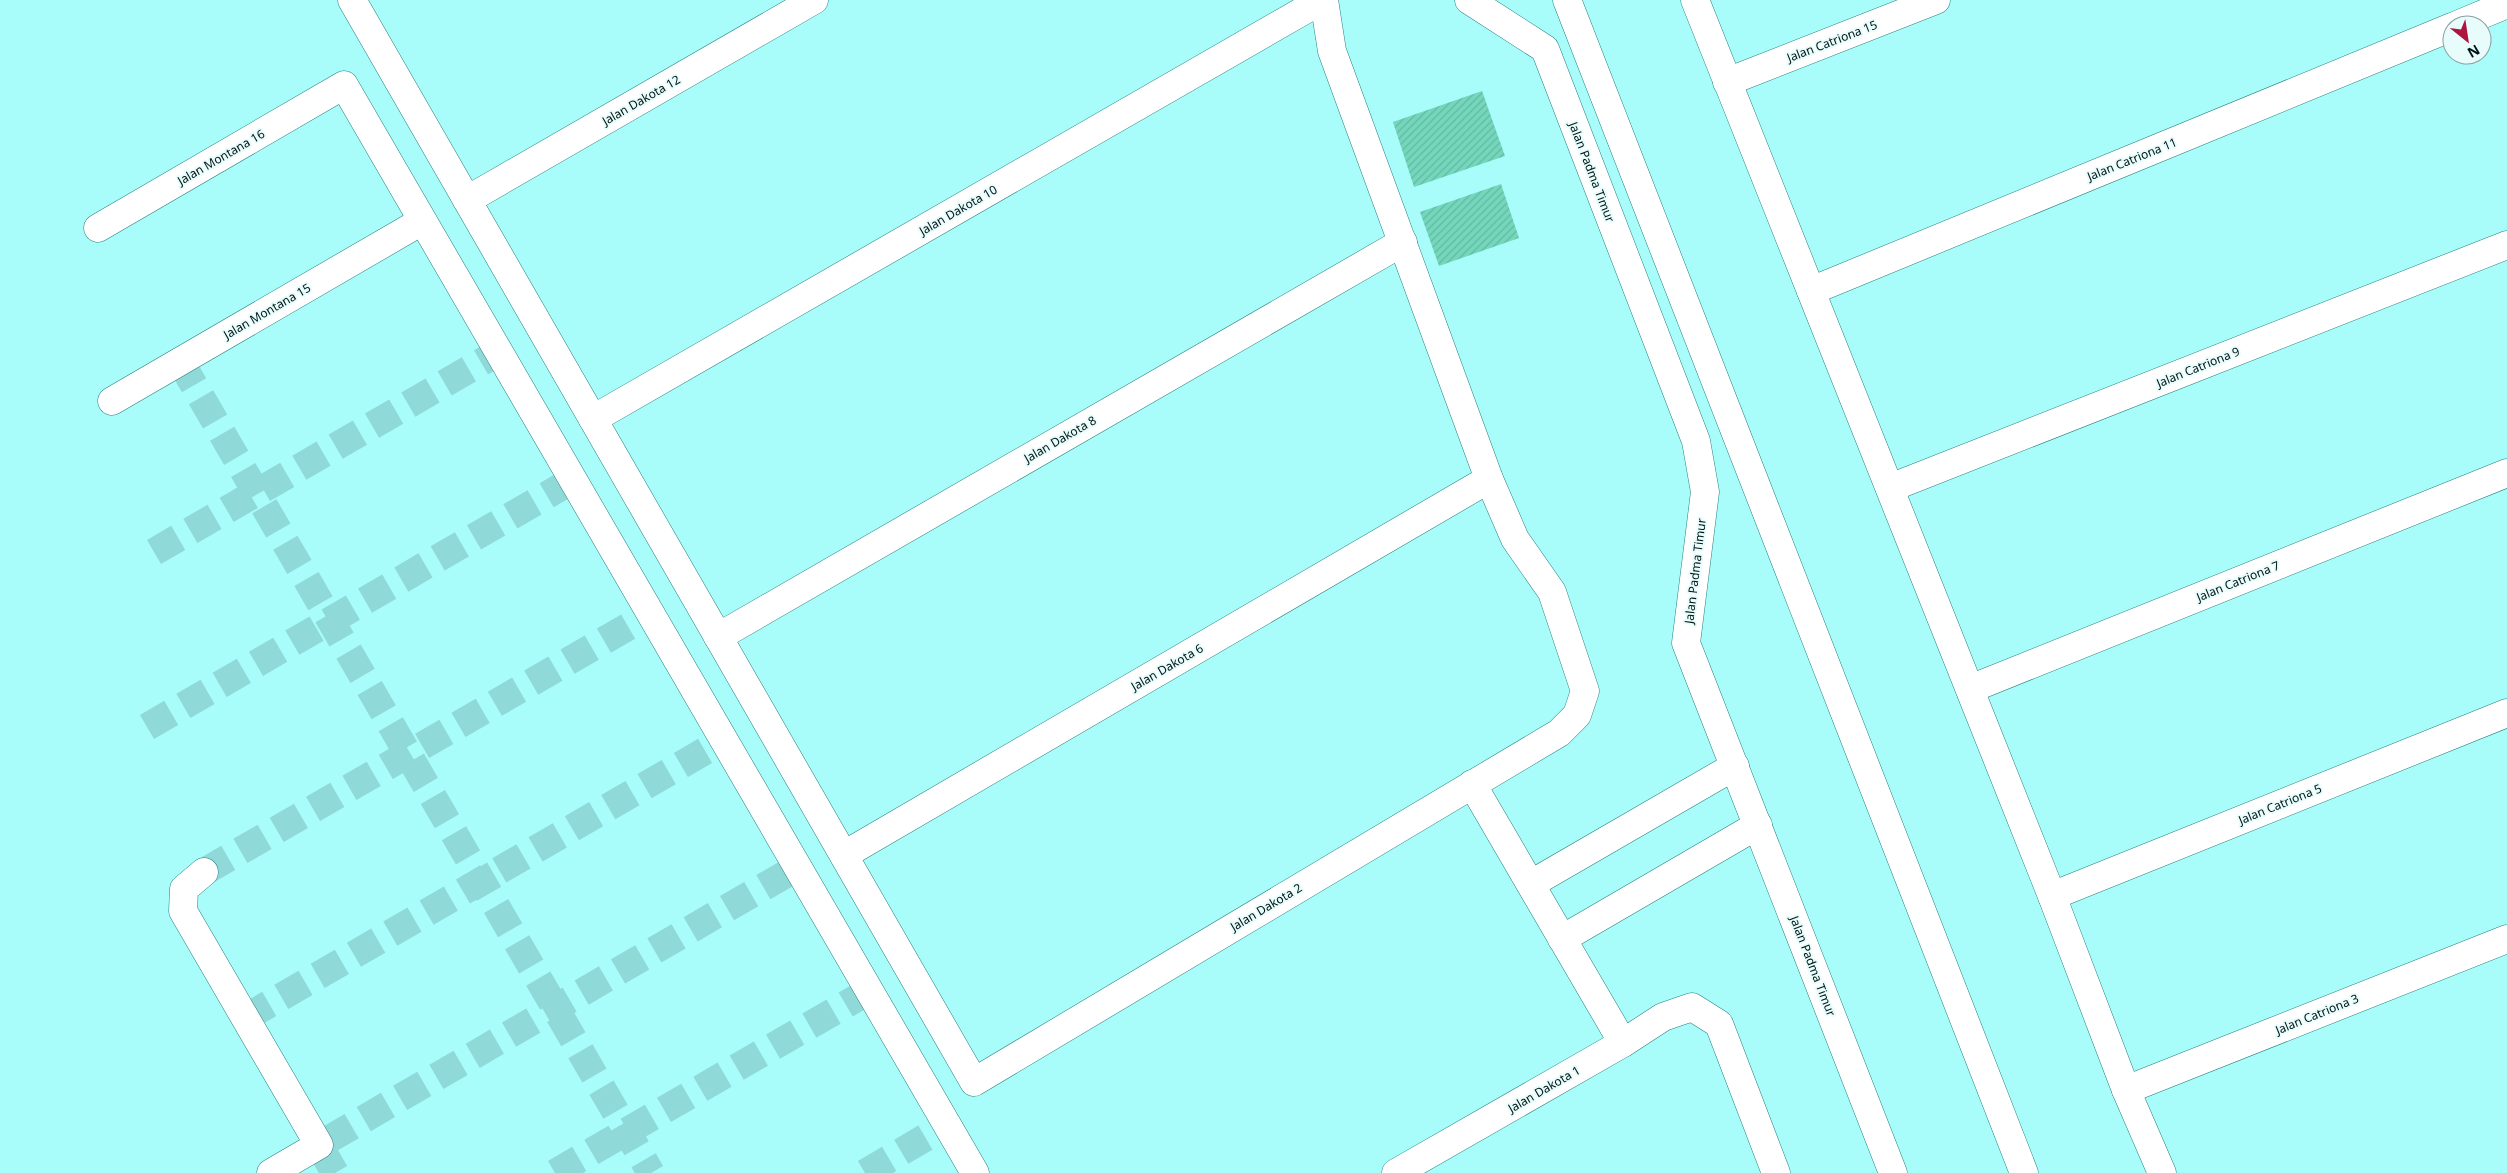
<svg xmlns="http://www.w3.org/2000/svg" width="2507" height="1173" font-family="'Noto Sans',sans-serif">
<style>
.building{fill:url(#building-hatch)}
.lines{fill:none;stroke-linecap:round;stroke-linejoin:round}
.street-tunnel{stroke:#8fd9d8;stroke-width:28;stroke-dasharray:28 14;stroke-linecap:butt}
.street-casing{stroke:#288180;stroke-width:29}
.street{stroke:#fff;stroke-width:28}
.labels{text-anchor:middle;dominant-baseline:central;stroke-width:4;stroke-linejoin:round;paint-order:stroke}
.street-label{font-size:12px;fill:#001515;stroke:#e9fcfc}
</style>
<defs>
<pattern id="building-hatch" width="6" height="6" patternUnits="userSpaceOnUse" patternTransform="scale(1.25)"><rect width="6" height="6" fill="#74d7bc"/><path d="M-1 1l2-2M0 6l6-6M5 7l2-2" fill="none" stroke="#63b8a1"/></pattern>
</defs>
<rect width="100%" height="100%" fill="#a8fcfa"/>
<g class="building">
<polygon points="1482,91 1505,156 1414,187 1393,122"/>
<polygon points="1501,184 1519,238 1439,266 1420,212"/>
</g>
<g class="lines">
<g class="street-tunnel">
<polyline points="180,361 651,1173"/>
<polyline points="154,552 499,352"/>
<polyline points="147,727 573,480"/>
<polyline points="204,872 650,614"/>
<polyline points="245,1018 724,740"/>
<polyline points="335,1173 319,1145 798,867"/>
<polyline points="555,1173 869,991"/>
<polyline points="865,1173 947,1125"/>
</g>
<defs>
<g id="street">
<polyline points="352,0 974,1082 1559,733 1577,715 1585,691 1552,592 1515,539 1489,479 1332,51 1324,0"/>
<polyline points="1469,0 1545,49 1696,441 1705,492 1686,643 1893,1173"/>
<polyline points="1567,0 2024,1173"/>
<polyline points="1695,0 2052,896 2126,1090 2162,1173"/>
<polyline points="2457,25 2507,4"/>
<polyline points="1727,82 1936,0"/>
<polyline points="467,200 814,0"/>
<polyline points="98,228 344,85 975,1173"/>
<polyline points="1811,291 2452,27"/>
<polyline points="112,401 422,221"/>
<polyline points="593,419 1322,0"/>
<polyline points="1890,488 2507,245"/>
<polyline points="718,637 1403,242"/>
<polyline points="1970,689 2507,473"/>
<polyline points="1472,784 1623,1043"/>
<polyline points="844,855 1489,479"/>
<polyline points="204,872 184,889 183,911 319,1145 271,1173"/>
<polyline points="1531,884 1735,766"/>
<polyline points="2052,896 2507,713"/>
<polyline points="1562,939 1758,825"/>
<polyline points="2126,1090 2507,939"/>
<polyline points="1396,1173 1623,1043 1663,1017 1692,1007 1719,1024 1776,1173"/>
</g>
</defs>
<use href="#street" class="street-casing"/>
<use href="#street" class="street"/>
</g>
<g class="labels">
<g class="street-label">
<text transform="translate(1832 41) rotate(-21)">Jalan Catriona 15</text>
<text transform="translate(641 100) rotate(-30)">Jalan Dakota 12</text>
<text transform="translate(221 157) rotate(-30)">Jalan Montana 16</text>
<text transform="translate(2132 159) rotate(-22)">Jalan Catriona 11</text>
<text transform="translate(1592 172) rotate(69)">Jalan Padma Timur</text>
<text transform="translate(958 210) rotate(-30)">Jalan Dakota 10</text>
<text transform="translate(267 311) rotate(-30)">Jalan Montana 15</text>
<text transform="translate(2198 367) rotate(-22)">Jalan Catriona 9</text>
<text transform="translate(1060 439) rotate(-30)">Jalan Dakota 8</text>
<text transform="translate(1695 571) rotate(-83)">Jalan Padma Timur</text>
<text transform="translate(2238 581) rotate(-22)">Jalan Catriona 7</text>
<text transform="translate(1167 667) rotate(-30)">Jalan Dakota 6</text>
<text transform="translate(2280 804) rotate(-22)">Jalan Catriona 5</text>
<text transform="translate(1266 907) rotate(-31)">Jalan Dakota 2</text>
<text transform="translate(1813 966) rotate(69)">Jalan Padma Timur</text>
<text transform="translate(2317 1014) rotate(-22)">Jalan Catriona 3</text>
<text transform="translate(1544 1089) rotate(-30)">Jalan Dakota 1</text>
</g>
</g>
<g transform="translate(2467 40) rotate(150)"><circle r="24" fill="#e9fcfc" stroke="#8ca0a0"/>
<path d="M0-4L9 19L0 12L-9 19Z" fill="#ab153e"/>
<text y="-8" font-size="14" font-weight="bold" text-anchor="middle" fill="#001515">N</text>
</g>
</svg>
